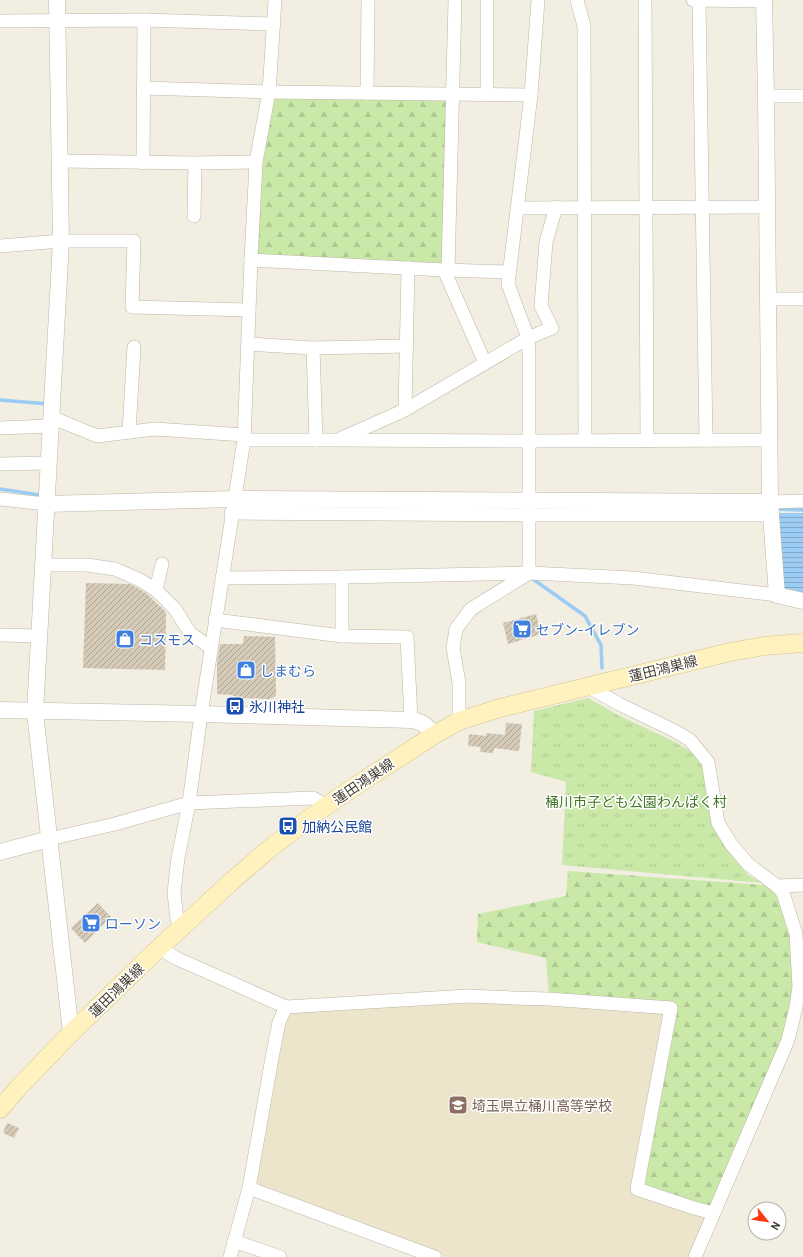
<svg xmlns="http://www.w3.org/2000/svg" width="803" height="1257" font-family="Barlow,'Noto Sans JP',sans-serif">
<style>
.education{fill:#ece4cb}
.forest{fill:url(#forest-firs)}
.park{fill:url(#park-tufts)}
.water{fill:url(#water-rules)}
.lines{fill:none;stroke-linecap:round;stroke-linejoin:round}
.stream{stroke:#9bccf3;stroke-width:3.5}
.building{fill:url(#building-hatch)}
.minor-casing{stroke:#beb6a5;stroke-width:14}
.tertiary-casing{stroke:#beb6a5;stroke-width:17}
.secondary-casing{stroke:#d4c490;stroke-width:19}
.minor{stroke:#fff;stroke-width:13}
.tertiary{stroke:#fff;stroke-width:16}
.secondary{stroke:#fff2bf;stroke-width:18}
.labels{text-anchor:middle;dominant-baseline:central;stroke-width:3;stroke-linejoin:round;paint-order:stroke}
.shop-label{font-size:14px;fill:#366cbe;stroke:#fff;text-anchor:start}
.street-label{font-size:14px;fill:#443e33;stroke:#fff}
.transit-label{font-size:14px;fill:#164399;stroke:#fff;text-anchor:start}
.park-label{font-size:14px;fill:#417724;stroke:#fff}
.education-label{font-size:14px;fill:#785e54;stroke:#fff;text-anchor:start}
</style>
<defs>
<pattern id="forest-firs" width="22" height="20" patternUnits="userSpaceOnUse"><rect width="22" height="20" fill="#cae9a9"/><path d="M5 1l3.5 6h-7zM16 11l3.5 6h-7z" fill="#afc992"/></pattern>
<pattern id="park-tufts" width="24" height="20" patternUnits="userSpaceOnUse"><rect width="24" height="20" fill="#cae9a9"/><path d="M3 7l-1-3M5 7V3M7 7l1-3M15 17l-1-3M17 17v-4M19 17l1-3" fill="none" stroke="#afc992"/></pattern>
<pattern id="water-rules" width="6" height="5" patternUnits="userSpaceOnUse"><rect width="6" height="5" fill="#9bccf3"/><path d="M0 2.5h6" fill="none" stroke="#80a7c5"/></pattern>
<pattern id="building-hatch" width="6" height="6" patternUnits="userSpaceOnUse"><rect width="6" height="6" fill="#d4cab7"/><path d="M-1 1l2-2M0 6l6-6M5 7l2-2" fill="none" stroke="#aea595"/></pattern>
</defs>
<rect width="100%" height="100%" fill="#f2eee2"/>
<polygon class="education" points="468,996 671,1008 713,1213 695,1257 435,1257 249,1188 286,1007"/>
<g class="forest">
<polygon points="269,92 453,94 448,271 251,260"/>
<polygon points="568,871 777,886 796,934 798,1020 713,1213 637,1189 670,1008 549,999 546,958 477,942 478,914 566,896"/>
</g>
<polygon class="park" points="588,698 618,715 675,742 690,751 708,773 717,834 731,855 748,875 762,883 562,865 566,782 531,772 534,711"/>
<polygon class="water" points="778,513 803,513 803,597 783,589"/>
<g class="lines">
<g class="stream">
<polyline points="0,400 49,404"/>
<polyline points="0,489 40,495 41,498"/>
<polyline points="775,509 803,510"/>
<polyline points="530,577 585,616 601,645 602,668"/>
</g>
</g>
<g class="building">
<polygon points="86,583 130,584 146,593 166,612 165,670 83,668"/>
<polygon points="536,614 541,634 508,644 503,623"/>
<polygon points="244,636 275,637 276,696 270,699 237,698 232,695 217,694 217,663 220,644 243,644"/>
<polygon points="506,723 522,724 519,751 494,748 493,753 480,752 481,747 468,746 469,734 486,736 486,733 505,735"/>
<polygon points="98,903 111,917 85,943 71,928"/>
<polygon points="7,1123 19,1128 14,1138 3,1133"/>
</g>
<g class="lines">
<defs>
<g id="minor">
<polyline points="487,0 487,94"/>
<polyline points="577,0 584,26 585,441"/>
<polyline points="645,0 647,441"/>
<polyline points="693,0 764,1"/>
<polyline points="699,1 706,440"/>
<polyline points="0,21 144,20 274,24"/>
<polyline points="143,88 269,92 531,95"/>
<polyline points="367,93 368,0"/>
<polyline points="766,96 803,96"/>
<polyline points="60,161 195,163 256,162"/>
<polyline points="143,163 144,20"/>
<polyline points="518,208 767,207"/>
<polyline points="194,216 195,163"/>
<polyline points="0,246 61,241 134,241 132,307 249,310"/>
<polyline points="251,260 444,270 509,272"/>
<polyline points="444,270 485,363"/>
<polyline points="448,271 455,0"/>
<polyline points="768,299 803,299"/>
<polyline points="248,344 313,348 407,346"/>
<polyline points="313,348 316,440"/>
<polyline points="405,410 408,268"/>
<polyline points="51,417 97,436 155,429 244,435"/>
<polyline points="0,428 50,426"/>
<polyline points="129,432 134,347"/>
<polyline points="342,438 405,410 528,338 552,328 541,306 546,242 556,207"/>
<polyline points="244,440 339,440 529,441 769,440"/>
<polyline points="0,464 48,463"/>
<polyline points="0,499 46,504"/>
<polyline points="770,502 803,501"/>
<polyline points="231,513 529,515 771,515"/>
<polyline points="43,565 87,565 115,569 140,580 156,590 175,609 190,633 211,648"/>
<polyline points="529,573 529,353 528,338 508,284 531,95 538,0"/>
<polyline points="342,577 342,636"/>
<polyline points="222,578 342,577 529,573 633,578 777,595"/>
<polyline points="156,590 162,564"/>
<polyline points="215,620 342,636 407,637 411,720"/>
<polyline points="0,635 39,636"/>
<polyline points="589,687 619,704 675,731 690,740 708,762 718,823 731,844 748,864 777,886 783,893 796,934 799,987 796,1007 788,1040 695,1257"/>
<polyline points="459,721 459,683 453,648 456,629 471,609 529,573"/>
<polyline points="49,839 115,824 189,803 313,798 326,806"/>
<polyline points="777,886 803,885"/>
<polyline points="181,928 177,919 174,893 178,858 189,803 201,714 244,440 251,260 256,162 269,92 275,0"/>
<polyline points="159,948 178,959 286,1007 468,996 513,998 549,999 671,1008 637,1189 694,1208 713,1213"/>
<polyline points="249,1188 435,1257"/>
<polyline points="234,1241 280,1257"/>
<polyline points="230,1257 249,1188 272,1058 279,1022 286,1007"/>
</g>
<g id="tertiary">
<polyline points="57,0 61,241 35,712 71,1033"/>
<polyline points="764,0 766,96 770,502 777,595 803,601"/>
<polyline points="46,504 234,499 770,502"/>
<path d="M0,710l201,4 210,6c11,1 16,6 23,15"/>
<polyline points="0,852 49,839"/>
</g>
<polyline id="secondary" points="0,1109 18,1088 71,1033 159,948 233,880 269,849 326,806 357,785 434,735 459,721 500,708 730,652 764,646 803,643"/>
</defs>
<use href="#minor" class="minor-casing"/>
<use href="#tertiary" class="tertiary-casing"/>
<use href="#secondary" class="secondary-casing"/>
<use href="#minor" class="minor"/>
<use href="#tertiary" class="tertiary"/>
<use href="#secondary" class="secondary"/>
</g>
<defs>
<symbol id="supermarket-square" viewBox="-11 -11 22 22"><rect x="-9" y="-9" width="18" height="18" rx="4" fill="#3f7fe0" stroke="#fff"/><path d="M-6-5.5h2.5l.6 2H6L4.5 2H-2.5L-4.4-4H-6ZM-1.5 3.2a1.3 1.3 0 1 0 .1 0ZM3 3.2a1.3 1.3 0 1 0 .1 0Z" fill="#fff"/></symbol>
<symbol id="shop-square" viewBox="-11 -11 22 22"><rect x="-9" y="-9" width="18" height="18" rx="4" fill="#3f7fe0" stroke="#fff"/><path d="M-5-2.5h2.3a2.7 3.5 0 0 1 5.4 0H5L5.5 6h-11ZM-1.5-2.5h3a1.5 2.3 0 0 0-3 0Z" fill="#fff"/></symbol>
<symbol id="bus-square" viewBox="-11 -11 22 22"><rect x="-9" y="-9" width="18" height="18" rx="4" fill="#1a4fb4" stroke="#fff"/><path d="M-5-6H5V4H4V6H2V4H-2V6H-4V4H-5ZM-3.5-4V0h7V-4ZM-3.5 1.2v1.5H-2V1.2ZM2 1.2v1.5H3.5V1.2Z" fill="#fff"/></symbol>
<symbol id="school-square" viewBox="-11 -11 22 22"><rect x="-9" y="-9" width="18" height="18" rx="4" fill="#8d6e63" stroke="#fff"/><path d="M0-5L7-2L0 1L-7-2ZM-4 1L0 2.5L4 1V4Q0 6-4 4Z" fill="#fff"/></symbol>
</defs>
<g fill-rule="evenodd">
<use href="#supermarket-square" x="511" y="618" width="22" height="22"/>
<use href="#shop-square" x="114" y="628" width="22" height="22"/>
<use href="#shop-square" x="235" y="659" width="22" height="22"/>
<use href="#bus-square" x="224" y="695" width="22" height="22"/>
<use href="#bus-square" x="277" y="815" width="22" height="22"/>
<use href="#supermarket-square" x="80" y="912" width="22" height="22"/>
<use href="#school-square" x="447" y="1094" width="22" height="22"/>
</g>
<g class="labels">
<g class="shop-label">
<text x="536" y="629">セブン-イレブン</text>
<text x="139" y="639">コスモス</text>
<text x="260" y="670">しまむら</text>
<text x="105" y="923">ローソン</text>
</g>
<g class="street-label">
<text transform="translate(663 668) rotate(-14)">蓮田鴻巣線</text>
<text transform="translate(363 781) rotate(-34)">蓮田鴻巣線</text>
<text transform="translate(116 990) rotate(-44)">蓮田鴻巣線</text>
</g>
<g class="transit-label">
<text x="249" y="706">氷川神社</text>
<text x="302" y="826">加納公民館</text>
</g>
<g class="park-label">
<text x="636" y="801">桶川市子ども公園わんぱく村</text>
</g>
<g class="education-label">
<text x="472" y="1105">埼玉県立桶川高等学校</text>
</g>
</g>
<g transform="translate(767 1221) rotate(120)"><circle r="19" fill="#ffffff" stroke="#b4b2ad"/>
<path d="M0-3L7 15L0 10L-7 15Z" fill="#ff390c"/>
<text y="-6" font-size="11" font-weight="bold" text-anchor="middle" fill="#443e33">N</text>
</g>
</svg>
